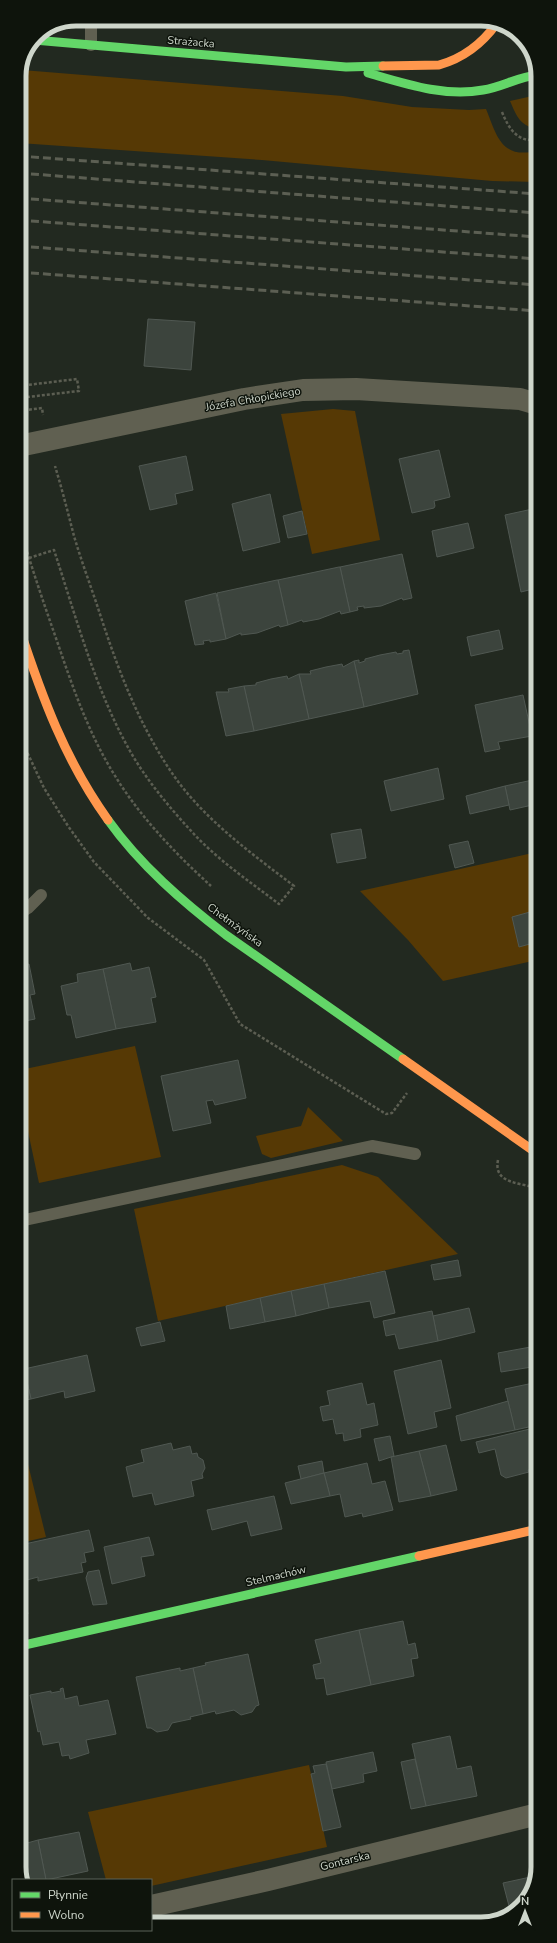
<svg xmlns="http://www.w3.org/2000/svg" width="557" height="1943" font-family="'Nunito Sans',sans-serif">
<style>
.green{fill:#563905}
.building{fill:#3c443d;stroke:#505852}
.lines{fill:none;stroke-linecap:round;stroke-linejoin:round}
.path{stroke:#5c5e52;stroke-width:2.5;stroke-dasharray:3 2;stroke-linecap:butt}
.lane{stroke:#606051;stroke-width:12}
.street{stroke:#606051;stroke-width:22}
.fast{stroke:#63d668;stroke-width:9}
.slow{stroke:#ff974d;stroke-width:9}
.rail{stroke:#5c5f53;stroke-width:3;stroke-dasharray:8 4;stroke-linecap:butt}
.labels{text-anchor:middle;dominant-baseline:central;stroke-width:3;stroke-linejoin:round;paint-order:stroke}
.street-label{font-size:11px;fill:#ced6cb;stroke:#0e140c}
.rim{fill:none;stroke:#ced6cb;stroke-width:5}
</style>
<rect width="100%" height="100%" fill="#222920"/>
<g class="green">
<path d="M22,70l321,26 69,11 57,3 17,-1c11,27 15,50 51,42v31l-45,-1 -230,-21 -243,-17v-67z"/>
<path d="M537,95v34c-17,-3 -21,-14 -27,-28z"/>
<polygon points="333,409 355,411 380,540 312,554 281,414"/>
<polygon points="537,852 537,960 443,981 408,940 360,891"/>
<polygon points="135,1046 161,1157 39,1183 20,1094 20,1070"/>
<polygon points="308,1107 343,1141 271,1158 262,1154 256,1136 301,1126"/>
<polygon points="342,1165 378,1177 458,1254 158,1321 134,1209"/>
<polygon points="20,1313 28,1350 20,1352"/>
<polygon points="24,1448 46,1537 20,1543 20,1449"/>
<polygon points="309,1765 327,1847 151,1886 151,1880 106,1880 88,1812"/>
</g>
<g class="building">
<polygon points="148,319 195,322 191,370 144,366"/>
<polygon points="439,450 450,497 434,501 435,506 434,508 412,513 399,459"/>
<polygon points="186,456 193,490 175,494 177,504 150,510 139,466"/>
<polygon points="270,494 280,542 243,551 232,504"/>
<polygon points="537,508 537,588 521,592 505,515"/>
<polygon points="302,511 307,534 288,538 283,516"/>
<polygon points="468,523 474,548 437,557 432,531"/>
<polygon points="402,554 412,598 403,600 402,598 381,606 364,608 364,606 357,607 358,610 350,612 340,567"/>
<polygon points="339,567 340,567 350,612 341,614 340,611 319,619 303,622 302,620 288,625 278,580"/>
<polygon points="277,580 278,580 288,625 280,627 279,625 257,633 241,635 241,633 226,639 217,593"/>
<polygon points="216,593 226,639 210,642 210,640 203,641 204,644 195,645 185,601"/>
<polygon points="499,630 503,649 471,656 467,637"/>
<polygon points="409,650 418,694 364,707 354,661 359,660 359,663 365,661 365,659 380,655 396,652 397,654 403,653 403,651"/>
<polygon points="354,661 364,707 309,719 299,674 311,674 310,671 326,667 342,664 343,667"/>
<polygon points="299,674 309,719 254,731 244,686 256,685 256,683 271,679 287,676 288,679"/>
<polygon points="244,686 254,731 226,736 216,692 229,692 228,689"/>
<polygon points="523,695 532,736 498,742 500,749 485,752 475,705"/>
<polygon points="438,768 444,799 391,811 384,781"/>
<polygon points="537,779 537,804 510,810 505,786"/>
<polygon points="505,786 509,805 470,814 466,796"/>
<polygon points="361,829 366,858 337,863 331,834"/>
<polygon points="468,841 474,863 455,868 449,845"/>
<polygon points="537,910 537,942 519,947 512,917"/>
<polygon points="130,963 132,971 149,967 156,997 151,998 156,1022 116,1029 103,969"/>
<polygon points="29,964 35,994 30,995 35,1019 20,1022 20,966"/>
<polygon points="103,969 116,1029 76,1038 71,1015 67,1015 61,986 78,982 77,974"/>
<polygon points="238,1060 246,1098 215,1105 213,1100 206,1101 211,1123 173,1131 161,1076"/>
<polygon points="458,1260 461,1276 434,1280 431,1265"/>
<polygon points="385,1271 395,1313 374,1318 370,1301 329,1308 324,1284"/>
<polygon points="324,1284 329,1308 296,1316 291,1291"/>
<polygon points="291,1291 296,1316 265,1322 260,1298"/>
<polygon points="260,1298 265,1322 230,1329 226,1306"/>
<polygon points="469,1308 475,1332 438,1341 433,1316"/>
<polygon points="432,1311 438,1341 399,1349 395,1334 386,1336 383,1321"/>
<polygon points="160,1322 165,1341 141,1346 136,1328"/>
<polygon points="536,1346 538,1366 501,1372 498,1353"/>
<polygon points="87,1355 95,1391 65,1398 64,1391 31,1399 24,1369"/>
<polygon points="441,1360 451,1408 434,1412 437,1427 408,1434 394,1371"/>
<polygon points="24,1369 31,1399 20,1401 20,1370"/>
<polygon points="538,1382 538,1425 515,1430 505,1389"/>
<polygon points="362,1383 367,1405 374,1403 378,1425 360,1429 361,1437 344,1441 343,1433 336,1434 333,1419 323,1421 320,1407 330,1405 327,1391"/>
<polygon points="508,1401 515,1430 461,1441 456,1416"/>
<polygon points="538,1427 538,1468 528,1470 529,1472 506,1478 501,1475 495,1449 479,1453 476,1442"/>
<polygon points="390,1436 394,1456 379,1461 374,1439"/>
<polygon points="171,1443 173,1450 190,1446 192,1454 197,1453 198,1457 203,1460 205,1468 202,1474 203,1478 191,1481 194,1496 155,1505 152,1493 133,1497 126,1467 144,1462 141,1450"/>
<polygon points="446,1445 457,1490 431,1496 419,1451"/>
<polygon points="419,1451 431,1496 399,1502 391,1457"/>
<polygon points="322,1461 324,1473 301,1479 298,1466"/>
<polygon points="367,1463 372,1484 385,1481 393,1510 363,1517 362,1513 345,1517 340,1494 330,1496 324,1473"/>
<polygon points="324,1473 330,1496 291,1504 285,1483"/>
<polygon points="274,1496 282,1529 251,1536 247,1521 212,1530 207,1510"/>
<polygon points="89,1530 94,1551 84,1553 86,1562 81,1563 83,1572 38,1581 38,1577 27,1580 20,1545"/>
<polygon points="149,1537 154,1555 141,1557 145,1576 112,1584 104,1547"/>
<polygon points="99,1570 107,1604 93,1605 86,1578 88,1572"/>
<polygon points="20,1573 28,1614 20,1616"/>
<polygon points="403,1621 408,1645 415,1643 418,1658 411,1659 414,1676 371,1685 359,1630"/>
<polygon points="359,1630 371,1685 327,1695 324,1678 316,1679 313,1665 321,1663 315,1640"/>
<polygon points="248,1654 259,1705 256,1706 252,1712 241,1715 234,1710 216,1714 215,1711 203,1714 193,1668 206,1665 205,1663"/>
<polygon points="180,1668 180,1671 193,1668 203,1714 190,1717 191,1719 172,1723 168,1730 157,1732 151,1728 147,1728 136,1677"/>
<polygon points="63,1688 65,1699 77,1696 79,1706 108,1700 116,1734 86,1740 89,1753 70,1759 69,1755 62,1756 59,1742 43,1745 40,1731 38,1732 30,1695 51,1691 51,1693 61,1691 60,1689"/>
<polygon points="450,1736 457,1769 471,1766 477,1796 426,1806 412,1744"/>
<polygon points="373,1752 377,1771 363,1774 364,1782 332,1789 326,1762"/>
<polygon points="415,1759 426,1806 411,1809 401,1762"/>
<polygon points="326,1764 341,1827 323,1831 311,1774 315,1773 313,1766"/>
<polygon points="79,1832 88,1871 46,1880 38,1840"/>
<polygon points="38,1840 46,1880 21,1880 20,1845"/>
<polygon points="535,1876 526,1901 509,1906 503,1883"/>
</g>
<g class="lines">
<g class="path">
<path d="M502,112c7,17 15,30 35,28"/>
<polyline points="19,386 77,379 79,391 19,398"/>
<polyline points="19,411 42,408 43,415"/>
<polyline points="532,430 537,437"/>
<path d="M19,523c11,41 25,81 39,121 16,47 32,93 59,135 25,40 59,75 94,107"/>
<path d="M29,558l25,-8c22,67 41,139 76,201 17,30 40,57 63,82 25,27 57,49 86,71l15,-18c-43,-33 -89,-66 -120,-110 -36,-52 -57,-109 -76,-168 -8,-24 -17,-48 -24,-72 -6,-23 -12,-47 -19,-70"/>
<polyline points="19,735 44,788 68,826 94,862 148,918 204,960 240,1024 386,1114 392,1113 407,1093"/>
<path d="M498,1160c-5,25 24,22 40,29"/>
</g>
<g class="lane">
<polyline points="91,45 91,19"/>
<polyline points="20,913 28,908 41,895"/>
<polyline points="20,1221 372,1146 415,1154"/>
</g>
<g class="street">
<polyline points="19,446 244,399 303,390 356,389 520,399 537,404"/>
<polyline points="151,1906 268,1880 538,1814"/>
</g>
<g class="fast">
<polyline points="34,40 346,67 383,66"/>
<polyline points="525,45 537,65"/>
<path d="M368,73c38,11 76,24 115,17 19,-3 35,-13 54,-15"/>
<path d="M108,820c32,45 75,82 118,115l177,124"/>
<polyline points="20,1646 419,1556"/>
</g>
<g class="slow">
<path d="M383,66l56,-1c25,-7 43,-21 58,-42"/>
<path d="M19,627c23,70 46,133 89,193"/>
<polyline points="403,1059 538,1154"/>
<polyline points="419,1556 538,1529"/>
</g>
<g class="rail">
<polyline points="19,156 537,194"/>
<polyline points="19,173 537,213"/>
<polyline points="19,198 537,237"/>
<polyline points="19,220 537,259"/>
<polyline points="19,246 537,285"/>
<polyline points="19,272 537,311"/>
</g>
</g>
<g class="labels">
<g class="street-label">
<text transform="translate(191 42) rotate(5)">Strażacka</text>
<text transform="translate(253 399) rotate(-10)">Józefa Chłopickiego</text>
<text transform="translate(235 925) rotate(36)">Chełmżyńska</text>
<text transform="translate(276 1576) rotate(-13)">Stelmachów</text>
<text transform="translate(345 1861) rotate(-14)">Gontarska</text>
</g>
</g>
<path d="M0 0H557V1943H0ZM76 26H481A50 50 0 0 1 531 76V1867A50 50 0 0 1 481 1917H76A50 50 0 0 1 26 1867V76A50 50 0 0 1 76 26Z" fill="#0e140c" fill-rule="evenodd"/>
<path class="rim" d="M76 26H481A50 50 0 0 1 531 76V1867A50 50 0 0 1 481 1917H76A50 50 0 0 1 26 1867V76A50 50 0 0 1 76 26Z"/>
<rect x="12" y="1879" width="140" height="52" fill="#0e140c" stroke="#5b6258"/>
<rect x="20" y="1892" width="20" height="6" fill="#63d668" stroke="#5b6258"/>
<text x="48" y="1899" font-size="12" fill="#ced6cb">Płynnie</text>
<rect x="20" y="1912" width="20" height="6" fill="#ff974d" stroke="#5b6258"/>
<text x="48" y="1919" font-size="12" fill="#ced6cb">Wolno</text>
<g transform="translate(525 1911)" stroke="#0e140c" stroke-width="3" paint-order="stroke">
<path d="M0-3L7 15L0 10L-7 15Z" fill="#ced6cb"/>
<text y="-6" font-size="11" font-weight="bold" text-anchor="middle" fill="#ced6cb">N</text>
</g>
</svg>
